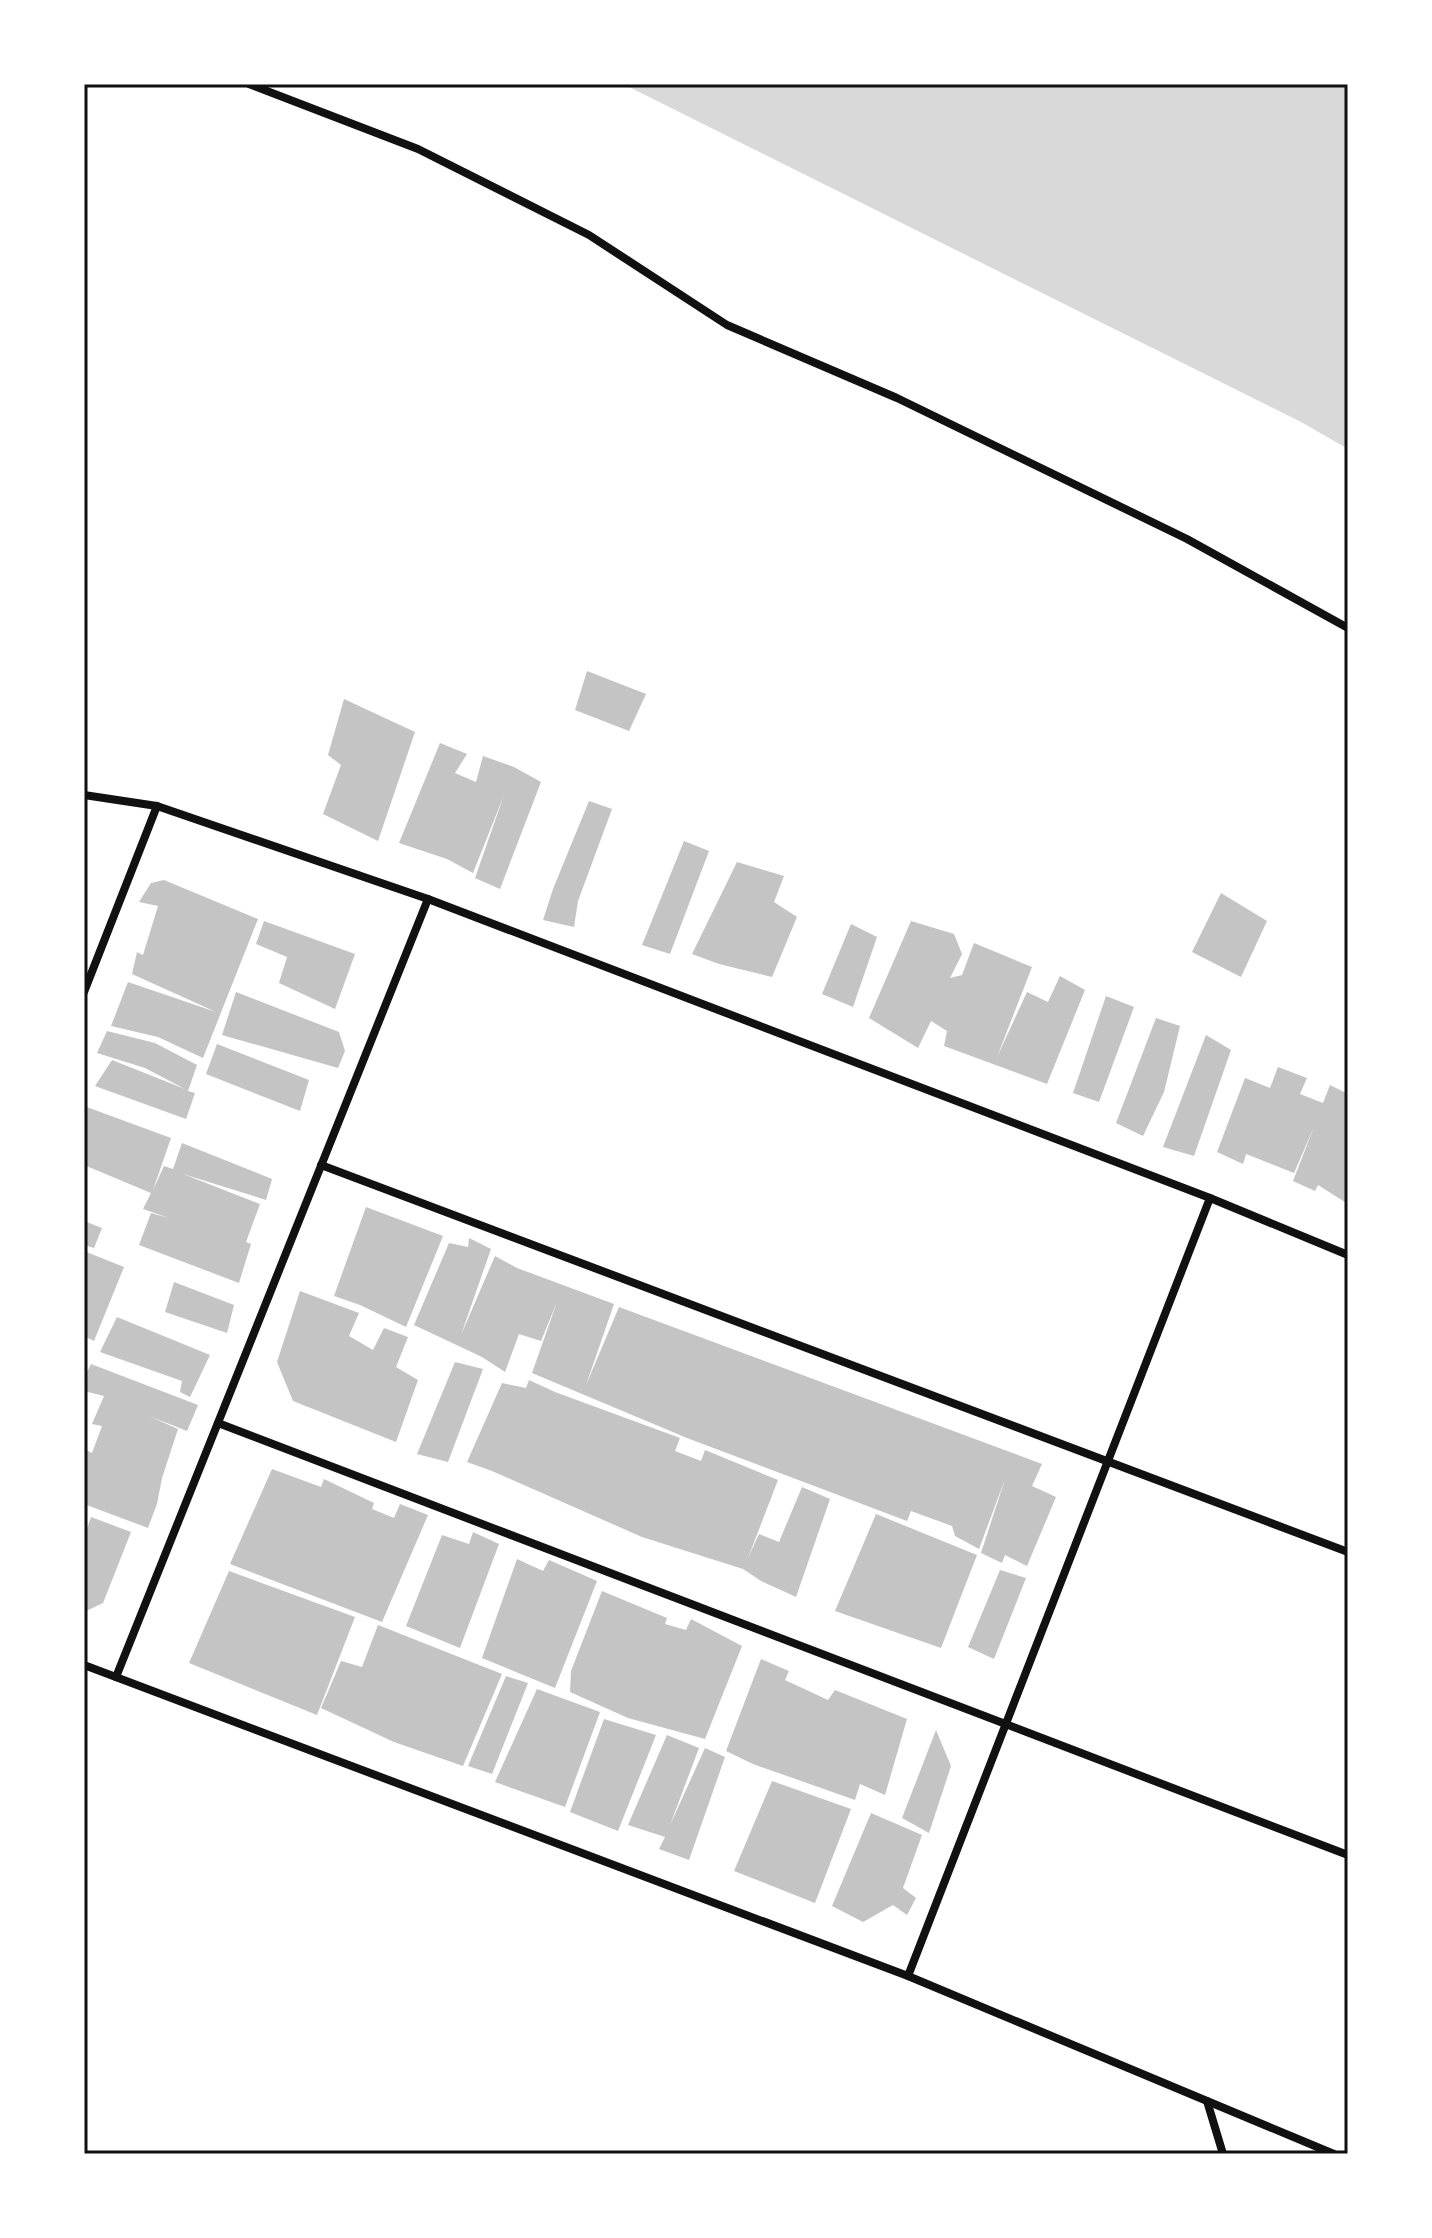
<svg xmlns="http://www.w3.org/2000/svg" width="1432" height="2238" font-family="'Source Serif 4',serif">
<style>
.water{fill:#d9d9d9}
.building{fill:#c4c4c4}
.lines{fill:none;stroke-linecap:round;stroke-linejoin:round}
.minor{stroke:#111;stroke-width:8}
.neatline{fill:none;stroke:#111;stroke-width:3}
</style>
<rect width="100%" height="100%" fill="#fff"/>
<polygon class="water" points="623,84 1348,84 1348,449 1303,423"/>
<g class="building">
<polygon points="587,671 646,694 629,731 575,710"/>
<polygon points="344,699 415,732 378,841 323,814 341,765 328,755"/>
<polygon points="440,743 467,754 455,773 476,782 483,756 514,767 541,782 500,889 475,878 504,795 473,873 447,859 399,843"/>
<polygon points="589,801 612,809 578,901 574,927 543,920 553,889"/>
<polygon points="684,841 709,851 670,954 642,945"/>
<polygon points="737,862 784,876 774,902 797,917 772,977 719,964 692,954"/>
<polygon points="164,880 258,919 203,1058 158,1037 111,1026 128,982 216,1012 132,974 137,952 143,955 158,906 139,902 151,883"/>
<polygon points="1221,893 1267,921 1241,977 1192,952"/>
<polygon points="264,921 355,954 335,1009 279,983 287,957 256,944"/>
<polygon points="911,921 954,934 962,954 950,978 962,975 974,943 1032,967 997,1057 1027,992 1048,1002 1060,976 1085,990 1047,1084 944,1046 947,1031 931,1021 918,1048 869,1018"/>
<polygon points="851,924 877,937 853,1007 822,994"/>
<polygon points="236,992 339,1032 345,1051 338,1068 222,1035"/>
<polygon points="1106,996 1134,1007 1099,1102 1073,1093"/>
<polygon points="1156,1018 1180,1026 1164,1092 1143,1136 1116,1123"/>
<polygon points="107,1031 155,1043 197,1065 188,1091 195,1093 186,1119 95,1086 112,1060 185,1089 145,1068 97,1053"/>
<polygon points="1206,1035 1231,1050 1194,1156 1163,1147"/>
<polygon points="217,1044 309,1080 300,1111 206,1074"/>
<polygon points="1278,1067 1307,1078 1300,1094 1323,1103 1330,1085 1348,1094 1348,1204 1318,1185 1315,1191 1293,1181 1314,1127 1294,1173 1246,1154 1243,1164 1217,1152 1245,1078 1270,1088"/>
<polygon points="84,1106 171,1138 153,1190 164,1166 173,1169 182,1143 272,1179 266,1200 183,1174 260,1204 246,1242 251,1244 239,1283 139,1245 151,1213 169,1218 143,1209 151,1193 84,1165"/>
<polygon points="366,1207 443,1236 406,1327 360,1305 334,1296"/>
<polygon points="84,1221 102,1228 94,1248 84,1245"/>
<polygon points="469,1238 491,1249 461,1335 495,1256 517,1268 614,1304 586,1385 619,1307 1042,1464 1032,1486 1056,1497 1027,1566 1005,1555 1002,1563 981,1553 1005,1479 979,1549 955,1536 952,1526 911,1511 907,1521 687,1438 532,1373 557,1302 541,1341 519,1334 505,1372 482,1357 414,1325 449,1243 468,1247"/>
<polygon points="84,1251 124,1267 94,1341 84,1336"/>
<polygon points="174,1282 234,1305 227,1333 165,1312"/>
<polygon points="300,1291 359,1313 349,1336 373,1350 384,1328 408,1337 396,1367 418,1380 396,1442 293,1401 277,1362"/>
<polygon points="117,1317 210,1355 190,1397 180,1392 182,1381 100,1352"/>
<polygon points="455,1362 483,1369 448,1462 417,1454"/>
<polygon points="91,1364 198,1405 187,1431 149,1416 178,1429 162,1478 157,1504 148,1528 84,1504 84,1449 92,1453 102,1426 92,1424 104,1396 84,1391 84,1378"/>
<polygon points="529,1380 555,1392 680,1438 675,1451 701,1461 705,1450 778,1480 748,1558 759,1534 779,1542 802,1487 830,1499 796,1597 761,1581 743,1569 642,1537 492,1471 467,1462 502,1383 526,1388"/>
<polygon points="272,1469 321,1487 324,1479 374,1503 372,1509 394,1518 400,1504 428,1515 382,1622 230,1564"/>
<polygon points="876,1514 977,1555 941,1648 835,1611"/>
<polygon points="91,1517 131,1532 103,1603 84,1612 84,1537"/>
<polygon points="473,1532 499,1544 460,1648 406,1626 442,1535 469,1544"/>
<polygon points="517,1559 543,1571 549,1560 597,1581 555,1688 482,1658"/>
<polygon points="1000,1570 1026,1578 994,1659 968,1647"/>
<polygon points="229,1571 355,1617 317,1715 189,1663"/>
<polygon points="602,1591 667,1618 665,1624 686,1630 691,1619 742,1646 705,1739 628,1718 570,1692 571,1671"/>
<polygon points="378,1625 502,1674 463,1766 394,1742 321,1708 341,1661 362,1667"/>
<polygon points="761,1659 789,1671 785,1680 828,1700 835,1690 907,1719 885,1795 860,1784 855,1800 753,1764 726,1751"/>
<polygon points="506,1676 528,1683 492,1774 468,1766"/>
<polygon points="537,1689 600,1712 565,1807 495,1782"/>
<polygon points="604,1719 656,1735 618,1831 570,1812"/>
<polygon points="936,1730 951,1766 929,1833 902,1818"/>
<polygon points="667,1735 699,1748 670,1825 705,1748 725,1757 689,1860 659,1849 665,1837 628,1825"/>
<polygon points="772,1781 851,1809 815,1903 734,1871"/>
<polygon points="871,1813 922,1835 903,1888 916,1898 907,1915 893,1905 863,1922 832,1906"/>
</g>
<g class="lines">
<g class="minor">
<polyline points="249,84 418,149 589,235 727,325 897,398 1187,539 1348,628"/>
<polyline points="84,795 157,806 428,899 1210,1198 908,1976 84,1665"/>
<polyline points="84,992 157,806"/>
<polyline points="321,1165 1348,1552"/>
<polyline points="1210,1198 1348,1255"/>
<polyline points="218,1423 1348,1855"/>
<polyline points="116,1677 428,899"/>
<polyline points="908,1976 1334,2154"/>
<polyline points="1207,2101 1223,2154"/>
</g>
</g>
<rect width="1432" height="2238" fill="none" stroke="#ffffff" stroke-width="172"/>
<rect x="86" y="86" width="1260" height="2066" class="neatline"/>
</svg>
